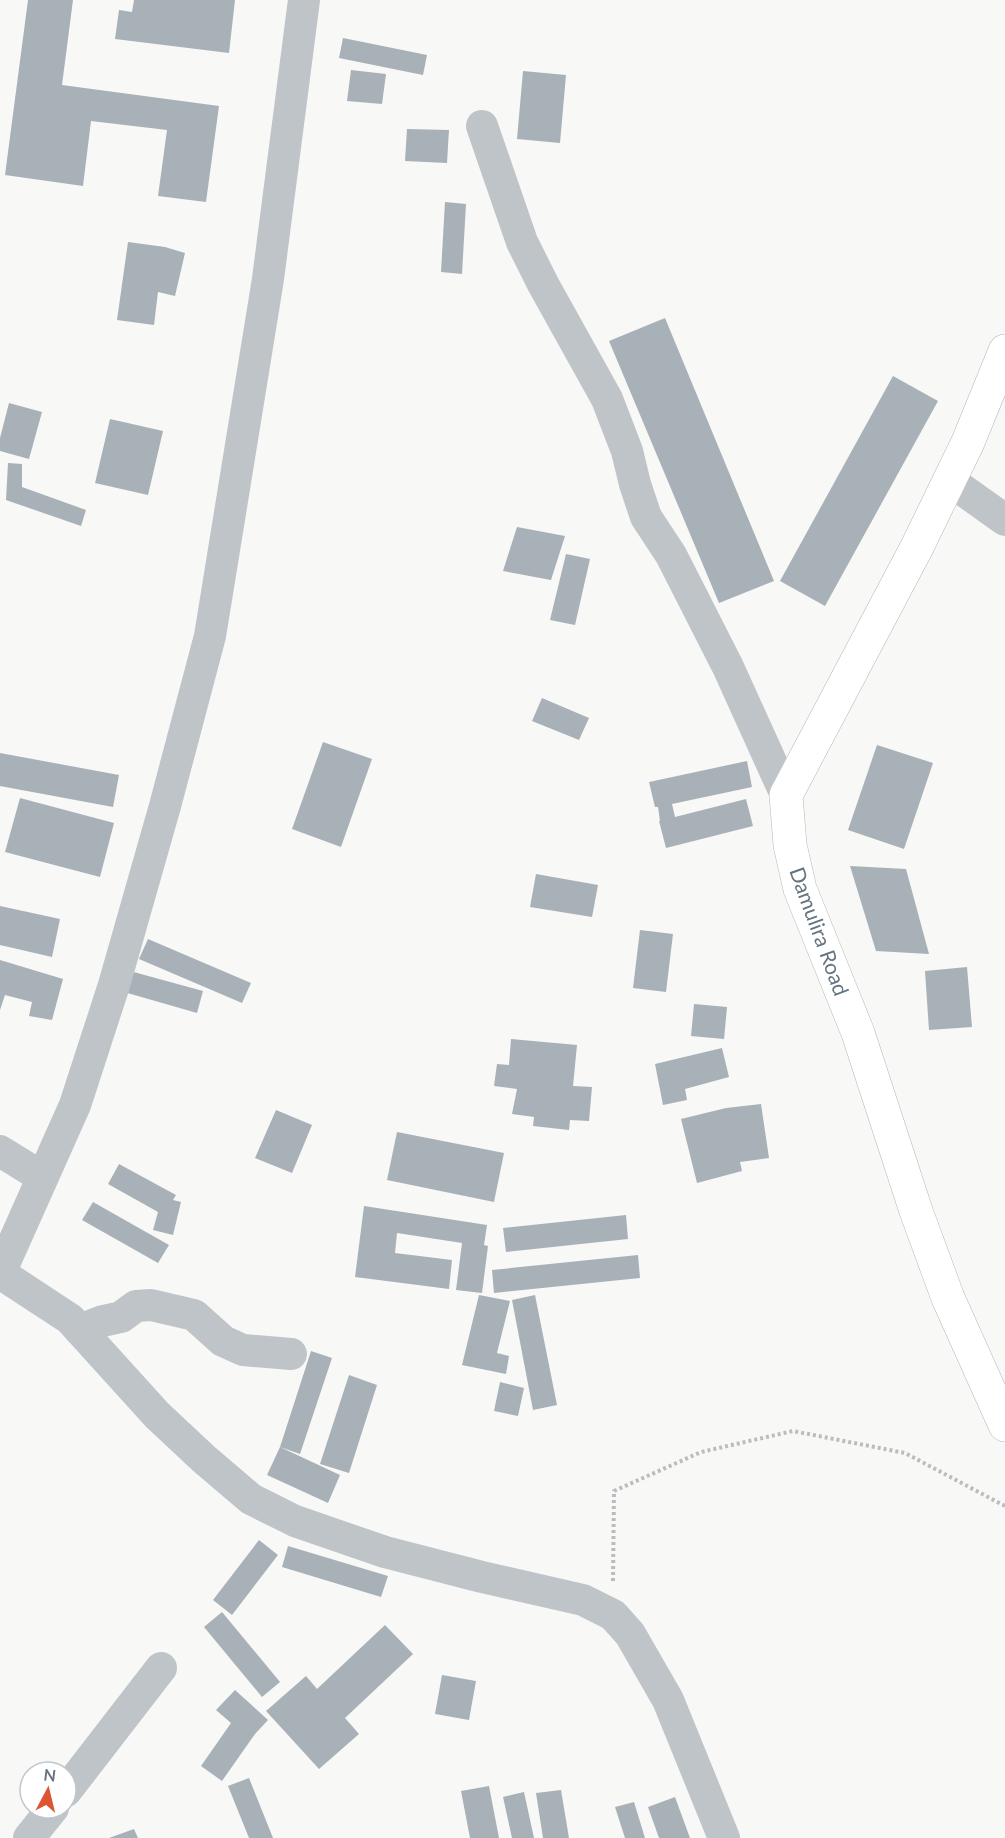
<svg xmlns="http://www.w3.org/2000/svg" width="1005" height="1838" font-family="Lato,sans-serif">
<style>
.building{fill:#a8b1b7}
.lines{fill:none;stroke-linecap:round;stroke-linejoin:round}
.secondary-casing{stroke:#b2b8bc;stroke-width:34}
.path{stroke:#babdc0;stroke-width:4;stroke-dasharray:3 3;stroke-linecap:butt}
.street{stroke:#bfc4c8;stroke-width:32}
.secondary{stroke:#fff;stroke-width:33}
.labels{text-anchor:middle;dominant-baseline:central;stroke-width:6;stroke-linejoin:round;paint-order:stroke}
.street-label{font-size:21px;fill:#647480;stroke:#fff}
</style>
<rect width="100%" height="100%" fill="#f8f8f6"/>
<g class="building">
<polygon points="28,0 73,0 62,85 219,106 206,202 158,196 167,130 91,121 83,186 5,175"/>
<polygon points="134,0 235,0 229,53 115,39 119,10 132,12"/>
<polygon points="343,38 427,55 423,75 339,58"/>
<polygon points="351,70 386,74 382,104 347,101"/>
<polygon points="523,71 566,75 560,143 517,139"/>
<polygon points="407,129 449,130 447,163 405,161"/>
<polygon points="445,202 466,204 462,274 441,272"/>
<polygon points="128,242 165,247 185,253 175,296 158,292 154,325 117,320"/>
<polygon points="665,318 774,581 719,603 609,341"/>
<polygon points="893,376 938,401 825,606 780,581"/>
<polygon points="9,403 42,412 29,459 0,451 0,438"/>
<polygon points="110,419 163,431 148,495 95,483"/>
<polygon points="8,463 22,464 22,487 86,510 81,526 6,500"/>
<polygon points="517,527 565,536 551,580 503,571"/>
<polygon points="566,554 590,559 575,625 550,620"/>
<polygon points="542,698 589,718 579,740 532,721"/>
<polygon points="323,742 372,759 341,847 292,829"/>
<polygon points="877,745 933,763 904,849 848,830"/>
<polygon points="0,753 119,775 113,807 0,786"/>
<polygon points="747,761 752,787 672,804 675,817 746,799 753,826 666,848 659,821 660,821 658,807 655,807 649,782"/>
<polygon points="20,798 114,823 100,877 5,852"/>
<polygon points="850,866 906,869 929,954 876,951"/>
<polygon points="536,874 598,885 592,917 530,907"/>
<polygon points="0,906 60,919 52,957 0,945"/>
<polygon points="640,930 673,934 666,992 633,988"/>
<polygon points="148,939 251,983 242,1003 139,959"/>
<polygon points="0,960 63,979 52,1020 29,1016 32,1002 5,995 0,1010"/>
<polygon points="967,967 972,1027 929,1030 925,971"/>
<polygon points="130,971 203,991 197,1013 124,992"/>
<polygon points="694,1004 727,1007 724,1039 691,1036"/>
<polygon points="511,1039 577,1045 573,1086 592,1087 589,1121 570,1120 569,1130 533,1126 534,1117 512,1114 517,1089 494,1086 497,1064 509,1065"/>
<polygon points="722,1048 729,1077 685,1089 687,1100 663,1105 655,1064"/>
<polygon points="761,1104 769,1158 740,1162 742,1171 697,1183 681,1119 726,1108"/>
<polygon points="276,1110 312,1125 292,1173 255,1158"/>
<polygon points="397,1132 504,1153 494,1202 387,1180"/>
<polygon points="119,1164 176,1195 173,1200 181,1202 173,1235 153,1230 158,1212 108,1184"/>
<polygon points="93,1202 169,1245 158,1263 82,1220"/>
<polygon points="364,1206 487,1225 484,1245 488,1246 482,1293 456,1290 462,1243 397,1233 395,1253 452,1260 449,1289 355,1277"/>
<polygon points="626,1215 628,1239 506,1252 503,1228"/>
<polygon points="638,1255 640,1278 494,1293 492,1270"/>
<polygon points="479,1295 510,1301 497,1353 509,1356 506,1374 462,1365"/>
<polygon points="535,1295 557,1405 533,1410 512,1300"/>
<polygon points="311,1351 332,1358 300,1454 280,1447 340,1475 328,1503 267,1475 280,1447"/>
<polygon points="349,1375 377,1385 349,1473 320,1464"/>
<polygon points="500,1382 524,1388 518,1416 494,1411"/>
<polygon points="259,1540 278,1555 232,1615 213,1600"/>
<polygon points="288,1546 388,1576 381,1597 282,1567"/>
<polygon points="222,1612 280,1682 262,1697 204,1627"/>
<polygon points="385,1625 413,1654 345,1718 359,1734 319,1769 266,1711 306,1676 317,1689"/>
<polygon points="442,1675 476,1681 469,1720 435,1714"/>
<polygon points="235,1690 268,1720 255,1734 222,1781 201,1766 231,1723 216,1710"/>
<polygon points="249,1778 273,1838 249,1838 228,1786"/>
<polygon points="489,1786 499,1838 470,1838 461,1791"/>
<polygon points="561,1790 569,1838 543,1838 536,1793"/>
<polygon points="524,1792 534,1838 512,1838 503,1797"/>
<polygon points="675,1797 690,1838 659,1838 648,1807"/>
<polygon points="634,1802 645,1838 625,1838 615,1807"/>
<polygon points="134,1829 138,1838 109,1838"/>
</g>
<g class="lines">
<defs>
<polyline id="secondary" points="1005,351 968,442 917,547 786,795 790,845 800,889 858,1033 916,1211 948,1298 1005,1425"/>
</defs>
<use href="#secondary" class="secondary-casing"/>
<polyline class="path" points="613,1581 614,1491 701,1452 793,1431 905,1453 1005,1506"/>
<g class="street">
<polyline points="304,0 268,279 210,636 165,806 114,985 75,1105 0,1273 70,1319 157,1415 204,1459 251,1499 295,1521 385,1552 482,1577 583,1600 613,1615 630,1634 668,1700 724,1838"/>
<polyline points="482,126 522,242 543,284 607,399 627,451 635,484 646,517 671,555 728,667 786,795"/>
<polyline points="949,480 1005,520"/>
<polyline points="0,1151 42,1177"/>
<polyline points="80,1330 103,1321 121,1317 136,1306 151,1305 194,1315 223,1341 243,1350 291,1354"/>
<polyline points="66,1791 161,1668"/>
<polyline points="29,1838 53,1808"/>
</g>
<use href="#secondary" class="secondary"/>
</g>
<g class="labels">
<g class="street-label">
<text transform="translate(820 931) rotate(70)">Damulira Road</text>
</g>
</g>
<g transform="translate(48 1790) rotate(7)"><circle r="28" fill="#ffffff" stroke="#c1c7cc" stroke-width="1.5"/>
<path d="M0-4.5L10 22L0 15L-10 22Z" fill="#dd5631"/>
<text y="-9" font-size="16" font-weight="bold" text-anchor="middle" fill="#647480">N</text>
</g>
</svg>
